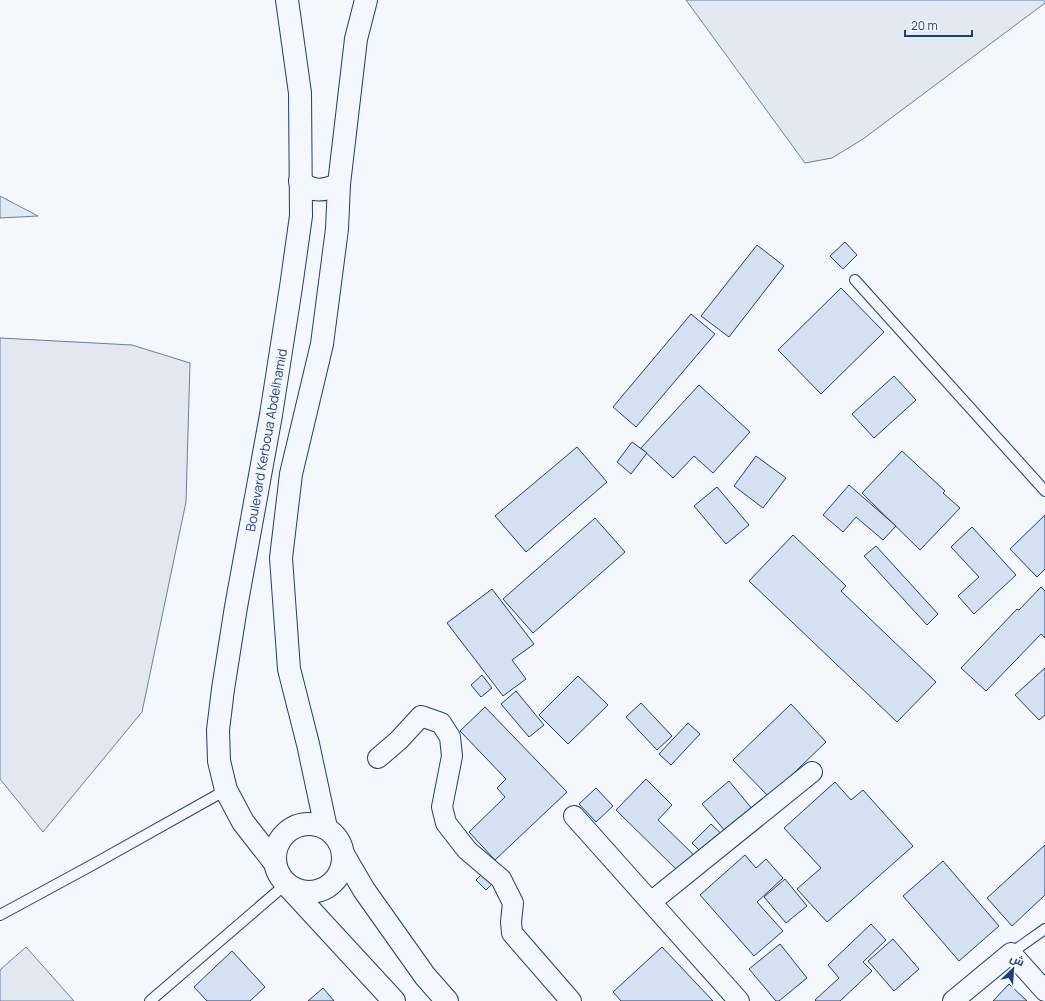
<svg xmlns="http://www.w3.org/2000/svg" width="1045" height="1001" font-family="Manrope,Cairo,sans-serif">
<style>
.green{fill:#e3e9f0;stroke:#687fa3}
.parking{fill:#e3e8f0;stroke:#687fa3}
.building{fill:#d5e0f0;stroke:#1d3f73}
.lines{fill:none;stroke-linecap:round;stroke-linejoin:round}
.lane-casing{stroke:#1d3f73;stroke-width:12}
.street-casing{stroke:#1d3f73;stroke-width:22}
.secondary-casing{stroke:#1d3f73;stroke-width:24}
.lane{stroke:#f4f7fb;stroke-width:10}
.street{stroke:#f4f7fb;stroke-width:20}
.secondary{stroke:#f4f7fb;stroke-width:22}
.labels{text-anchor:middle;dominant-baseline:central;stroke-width:3;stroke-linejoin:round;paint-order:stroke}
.street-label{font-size:13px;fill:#1d3f73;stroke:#f4f7fb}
</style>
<rect width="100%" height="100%" fill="#f4f7fb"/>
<g class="green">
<polygon points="686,0 1045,0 1045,3 863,139 832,158 805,163"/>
<polygon points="0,196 38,216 0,218"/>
<polygon points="26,947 74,1001 0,1001 0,970"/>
</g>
<polygon class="parking" points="0,338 132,345 190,363 186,502 142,712 43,832 0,779"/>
<g class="building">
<polygon points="845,242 857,255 843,269 830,256"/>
<polygon points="757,245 784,266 729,337 701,316"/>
<polygon points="841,288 884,332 821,394 778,350"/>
<polygon points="691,314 715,334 636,427 613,407"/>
<polygon points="894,376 916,400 874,438 852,414"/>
<polygon points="699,385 750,432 713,473 694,456 673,478 641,448"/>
<polygon points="632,442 647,453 631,474 617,462"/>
<polygon points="577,447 607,482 526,552 495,516"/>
<polygon points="902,451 945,491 943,493 960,508 920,550 862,493"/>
<polygon points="756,456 786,478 763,508 734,486"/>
<polygon points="849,485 896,526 883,540 856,517 843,532 823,515"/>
<polygon points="717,487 749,525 726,544 694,506"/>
<polygon points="1045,515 1045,569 1037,577 1010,549"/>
<polygon points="595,518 625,552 533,633 503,599"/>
<polygon points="972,527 1016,575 974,614 958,596 979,577 951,547"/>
<polygon points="793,535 846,586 841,591 936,682 897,722 749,581"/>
<polygon points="876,546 938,614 927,625 864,556"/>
<polygon points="1041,587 1045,591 1045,638 1041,634 986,691 961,668 1017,609 1019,610"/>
<polygon points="492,589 534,644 512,660 526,679 503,696 447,623"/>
<polygon points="1045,668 1045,715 1039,720 1015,695"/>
<polygon points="482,675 492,688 481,697 471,685"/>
<polygon points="578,676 608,705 568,744 539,715"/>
<polygon points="516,691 544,725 529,737 501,704"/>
<polygon points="641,703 672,736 657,750 626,717"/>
<polygon points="791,704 826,742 769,797 733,760"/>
<polygon points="485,707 567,792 495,860 469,832 505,797 497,788 506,779 460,731"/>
<polygon points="688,723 700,734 671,765 659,754"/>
<polygon points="646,779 672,805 658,820 697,858 681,874 616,810"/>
<polygon points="729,781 753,810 726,832 702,804"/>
<polygon points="835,782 851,800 863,790 913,846 827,922 797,889 821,868 784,828"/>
<polygon points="596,788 613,806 596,822 579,804"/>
<polygon points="711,824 727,839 708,859 692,843"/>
<polygon points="1045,845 1045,895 1012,926 987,898"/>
<polygon points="745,855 756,868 766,859 783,878 757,902 783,931 754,956 700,895"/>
<polygon points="943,861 999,926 959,961 903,896"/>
<polygon points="484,872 494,882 486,890 476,880"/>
<polygon points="785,879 807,906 786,923 764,897"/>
<polygon points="871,924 886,940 863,962 872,971 840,1001 816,1001 815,1000 839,978 828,965"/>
<polygon points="893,939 919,969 894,991 868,961"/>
<polygon points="780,944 807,978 779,1001 776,1001 749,969"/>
<polygon points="662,947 713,1001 621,1001 613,992"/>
<polygon points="232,951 265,987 250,1001 207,1001 194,987"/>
<polygon points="1009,984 1027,1001 993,1001"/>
<polygon points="323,988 334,1001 308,1001"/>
</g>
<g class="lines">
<defs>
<g id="lane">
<polyline points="855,280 1045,491"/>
<polyline points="0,915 94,864 226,790"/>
<polyline points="1011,953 1045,929"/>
<polyline points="150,1001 286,884"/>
</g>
<g id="street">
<polyline points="378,758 399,740 421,716 441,723 450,737 452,756 442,807 446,823 467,850 501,879 513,903 511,922 512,933 571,1001"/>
<polyline points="574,816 739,1001"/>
<polyline points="651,902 812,772"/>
<polyline points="953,1001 1011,953 1045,991"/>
</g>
<g id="secondary">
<path d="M300,181c12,12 25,10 39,3"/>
<circle cx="309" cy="858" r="34"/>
<polyline points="326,828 308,744 289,669 281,558 291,474 322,344 337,229 339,184 356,39 366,0"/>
<polyline points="343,854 364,890 425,976 447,1001"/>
<polyline points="275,863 243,822 226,790 219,761 218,730 223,689 236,607 271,415 291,287 301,216 300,93 287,0"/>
<polyline points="288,886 394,1001"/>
</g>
</defs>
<use href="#lane" class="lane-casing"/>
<use href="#street" class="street-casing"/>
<use href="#secondary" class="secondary-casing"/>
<use href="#lane" class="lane"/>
<use href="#street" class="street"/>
<use href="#secondary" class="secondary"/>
</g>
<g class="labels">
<g class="street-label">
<text transform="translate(266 440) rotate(-80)">Boulevard Kerboua Abdelhamid</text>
</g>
</g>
<g transform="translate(1013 969) rotate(25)" stroke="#f4f7fb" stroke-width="3" paint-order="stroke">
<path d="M0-3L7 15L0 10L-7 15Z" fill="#1d3f73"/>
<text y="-6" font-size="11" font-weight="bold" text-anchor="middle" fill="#1d3f73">ش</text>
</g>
<path d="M905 30v6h67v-6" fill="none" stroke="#1d3f73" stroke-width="2"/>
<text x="911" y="30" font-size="12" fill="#1d3f73" stroke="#f4f7fb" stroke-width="3" paint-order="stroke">20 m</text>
</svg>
